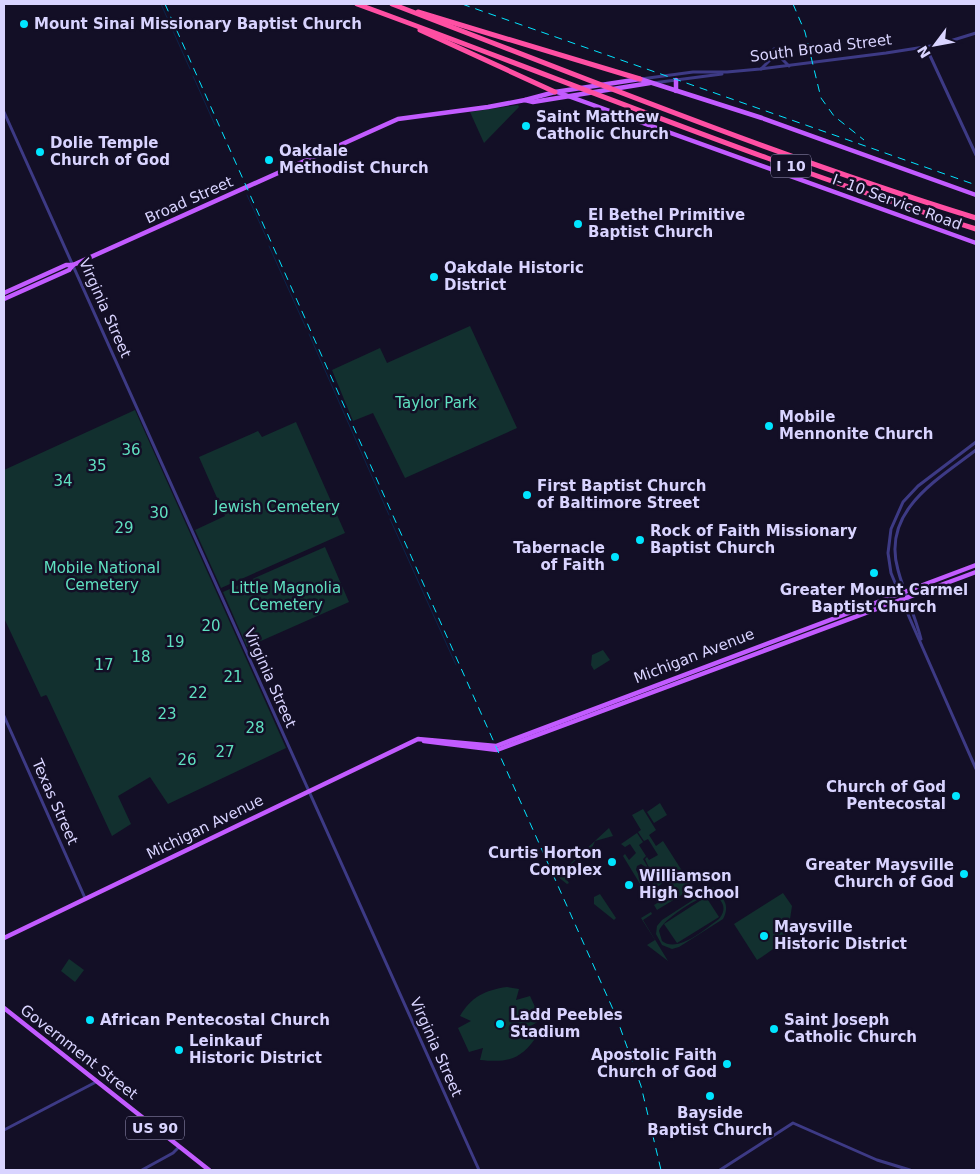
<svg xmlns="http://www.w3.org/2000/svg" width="980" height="1174" font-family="'DejaVu Sans',sans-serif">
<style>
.green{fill:#12302f;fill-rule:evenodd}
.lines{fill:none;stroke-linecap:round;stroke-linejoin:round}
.stream{stroke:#0c2248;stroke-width:1}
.minor{stroke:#3d3a85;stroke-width:3}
.major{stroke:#c25bff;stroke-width:4.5}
.highway{stroke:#ff4fa3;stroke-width:5}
.rail{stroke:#00e5ff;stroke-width:1;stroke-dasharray:8 6;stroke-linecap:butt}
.poi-dot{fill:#00e5ff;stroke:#130f26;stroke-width:2}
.labels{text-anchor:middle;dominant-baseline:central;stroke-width:5;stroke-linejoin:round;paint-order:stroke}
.shield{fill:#130f26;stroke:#9e99be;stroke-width:1}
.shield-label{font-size:14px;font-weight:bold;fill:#d9d4ff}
.poi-label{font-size:15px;font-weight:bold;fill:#d9d4ff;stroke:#130f26;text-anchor:start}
.street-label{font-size:15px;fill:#d9d4ff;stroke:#130f26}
.park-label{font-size:15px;fill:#5fe0c0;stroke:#130f26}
</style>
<rect width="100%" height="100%" fill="#130f26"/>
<g class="green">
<polygon points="518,105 519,107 484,143 470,112"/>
<polygon points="470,326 517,428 405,478 373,413 353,421 332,370 380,348 387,363"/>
<polygon points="135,410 286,748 168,804 150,777 118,796 131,824 112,836 47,696 46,695 41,697 4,618 4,470"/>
<polygon points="296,422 345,533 221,588 195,530 225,516 199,457 258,431 262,437"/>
<polygon points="325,547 349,602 247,647 223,592"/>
<polygon points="603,650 610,660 594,670 591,665 592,655"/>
<polygon points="660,803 667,815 654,823 647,812"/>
<polygon points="643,809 656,830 649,835 656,846 663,841 693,888 657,910 654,905 659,902 656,897 673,889 667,880 654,889 652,884 655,881 645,859 647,857 649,860 658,855 648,839 644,841 638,832 641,830 632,815"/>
<polygon points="609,828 613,836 595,841 587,859 581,855 562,873 569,883 567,884 557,876"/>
<polygon points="637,833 643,842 639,845 646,856 643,859 649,869 641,864 637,866 636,870 646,887 651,884 652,887 645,892 623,856 625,854 629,860 636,853 630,844 625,847 621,844"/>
<path d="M713,887l2,2 -4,3c14,3 19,15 12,27l-44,28 -7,2 -10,-4 -6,-11 1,-8 5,-6zM713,895c11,5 14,15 6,24 -13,9 -41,35 -57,22l-3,-10c3,-11 42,-37 54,-36z"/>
<path d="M783,893l9,13c-5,35 -6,35 -35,54l-23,-36z"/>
<polygon points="600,894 616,918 614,920 594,904 594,897"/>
<polygon points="706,897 719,917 677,943 664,924"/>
<polygon points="651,912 652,914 643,920 668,961 647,945 655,940 641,918"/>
<polygon points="69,959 84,970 75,982 61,971"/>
<path d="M507,987l12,2 -3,11 14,-4 11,24 -12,7 10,6c-17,26 -29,30 -59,27l3,-12 -14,4 -11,-24 13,-7 -11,-5c11,-19 25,-26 47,-29z"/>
</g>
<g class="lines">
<g class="stream">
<polyline points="161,4 190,69"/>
<polyline points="193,76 215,125"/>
<polyline points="247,195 267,239"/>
<polyline points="269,246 306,328"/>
<polyline points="309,334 389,515"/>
<polyline points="390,519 456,665"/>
</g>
<g class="minor">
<polyline points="926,47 976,155"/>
<polyline points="775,52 789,66"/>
<polyline points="761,69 770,60 774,49"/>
<polyline points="641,79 693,72 727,72 760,69 886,53 937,45 976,33"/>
<polyline points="653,83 722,74"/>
<polyline points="4,112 479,1170"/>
<polyline points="976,442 918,486 903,502 891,529 888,553 891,573 910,619 976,769"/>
<path d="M921,639c-6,-24 -17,-46 -23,-69 -17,-59 39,-90 78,-120"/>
<polyline points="4,716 85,898"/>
<polyline points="4,1130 96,1082"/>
<polyline points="142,1170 173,1153 179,1147"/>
<polyline points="720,1170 793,1123 877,1160 910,1170"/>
</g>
<g class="major">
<polyline points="676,91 676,80"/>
<polyline points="557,92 976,243"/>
<polyline points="525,100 533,102 650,83"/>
<polyline points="4,293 66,265 73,265 398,119 488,107 525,100 555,92 640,79 762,118 976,195"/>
<polyline points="4,299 69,270 73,265"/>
<polyline points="424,741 497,750 976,572"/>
<polyline points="4,938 418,739 496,746 976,565"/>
<polyline points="4,1008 209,1170"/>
</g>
<g class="highway">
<path d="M357,4c206,75 410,160 619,225"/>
<path d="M392,4c193,74 386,153 584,214"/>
<polyline points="418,12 640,79"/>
<polyline points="420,30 555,92"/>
</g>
<g class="rail">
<polyline points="165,4 616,1016 641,1086 661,1170"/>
<polyline points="462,4 976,185"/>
<polyline points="793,4 805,32 821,98 834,116 864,140"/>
</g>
</g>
<g class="poi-dot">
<circle cx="24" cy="24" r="5"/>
<circle cx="526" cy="126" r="5"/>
<circle cx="40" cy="152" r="5"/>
<circle cx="269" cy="160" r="5"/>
<circle cx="578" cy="224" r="5"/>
<circle cx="434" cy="277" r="5"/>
<circle cx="769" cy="426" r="5"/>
<circle cx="527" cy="495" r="5"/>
<circle cx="640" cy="540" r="5"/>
<circle cx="615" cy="557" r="5"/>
<circle cx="874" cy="573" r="5"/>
<circle cx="956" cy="796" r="5"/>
<circle cx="612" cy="862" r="5"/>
<circle cx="964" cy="874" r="5"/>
<circle cx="629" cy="885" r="5"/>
<circle cx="764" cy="936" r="5"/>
<circle cx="90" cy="1020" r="5"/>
<circle cx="500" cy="1024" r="5"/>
<circle cx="774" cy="1029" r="5"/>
<circle cx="179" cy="1050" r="5"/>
<circle cx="727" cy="1064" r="5"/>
<circle cx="710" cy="1096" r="5"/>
</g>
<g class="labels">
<g class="shield">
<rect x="771" y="154.5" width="40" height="23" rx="4"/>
<rect x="126" y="1116.5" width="58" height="23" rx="4"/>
</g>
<g class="shield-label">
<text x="791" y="166">I 10</text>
<text x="155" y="1128">US 90</text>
</g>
<g class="poi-label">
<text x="34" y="24">Mount Sinai Missionary Baptist Church</text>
<text x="536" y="117">Saint Matthew<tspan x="536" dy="17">Catholic Church</tspan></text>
<text x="50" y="143">Dolie Temple<tspan x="50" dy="17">Church of God</tspan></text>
<text x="279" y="151">Oakdale<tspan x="279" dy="17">Methodist Church</tspan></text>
<text x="588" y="215">El Bethel Primitive<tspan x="588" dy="17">Baptist Church</tspan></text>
<text x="444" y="268">Oakdale Historic<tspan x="444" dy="17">District</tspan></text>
<text x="779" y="417">Mobile<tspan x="779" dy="17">Mennonite Church</tspan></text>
<text x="537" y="486">First Baptist Church<tspan x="537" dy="17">of Baltimore Street</tspan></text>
<text x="650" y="531">Rock of Faith Missionary<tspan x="650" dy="17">Baptist Church</tspan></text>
<text x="605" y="548" text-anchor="end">Tabernacle<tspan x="605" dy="17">of Faith</tspan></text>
<text x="874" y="590" text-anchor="middle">Greater Mount Carmel<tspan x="874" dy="17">Baptist Church</tspan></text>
<text x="946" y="787" text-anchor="end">Church of God<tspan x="946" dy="17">Pentecostal</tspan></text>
<text x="602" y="853" text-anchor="end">Curtis Horton<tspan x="602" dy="17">Complex</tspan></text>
<text x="954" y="865" text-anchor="end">Greater Maysville<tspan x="954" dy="17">Church of God</tspan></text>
<text x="639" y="876">Williamson<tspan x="639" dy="17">High School</tspan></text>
<text x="774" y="927">Maysville<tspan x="774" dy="17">Historic District</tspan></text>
<text x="510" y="1015">Ladd Peebles<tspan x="510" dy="17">Stadium</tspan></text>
<text x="100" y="1020">African Pentecostal Church</text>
<text x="784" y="1020">Saint Joseph<tspan x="784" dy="17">Catholic Church</tspan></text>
<text x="189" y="1041">Leinkauf<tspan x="189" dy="17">Historic District</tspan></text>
<text x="717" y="1055" text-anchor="end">Apostolic Faith<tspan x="717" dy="17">Church of God</tspan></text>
<text x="710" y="1113" text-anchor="middle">Bayside<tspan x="710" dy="17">Baptist Church</tspan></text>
</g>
<g class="street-label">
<text transform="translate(821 48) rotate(-7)">South Broad Street</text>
<text transform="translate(189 200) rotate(-24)">Broad Street</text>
<text transform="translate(897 202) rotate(20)">I- 10 Service Road</text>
<text transform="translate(105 308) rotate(66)">Virginia Street</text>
<text transform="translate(694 656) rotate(-21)">Michigan Avenue</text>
<text transform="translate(270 678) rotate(66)">Virginia Street</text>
<text transform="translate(55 802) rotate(66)">Texas Street</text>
<text transform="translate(205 827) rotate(-26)">Michigan Avenue</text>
<text transform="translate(436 1047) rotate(66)">Virginia Street</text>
<text transform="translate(79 1052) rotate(38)">Government Street</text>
</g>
<g class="park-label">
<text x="436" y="403">Taylor Park</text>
<text x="131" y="450">36</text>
<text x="97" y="466">35</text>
<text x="63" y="481">34</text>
<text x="277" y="507">Jewish Cemetery</text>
<text x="159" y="513">30</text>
<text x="124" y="528">29</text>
<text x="102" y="568">Mobile National<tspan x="102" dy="17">Cemetery</tspan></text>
<text x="286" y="588">Little Magnolia<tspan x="286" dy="17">Cemetery</tspan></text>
<text x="211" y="626">20</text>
<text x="175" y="642">19</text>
<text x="141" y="657">18</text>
<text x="104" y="665">17</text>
<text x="233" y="677">21</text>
<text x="198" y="693">22</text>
<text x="167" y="714">23</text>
<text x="255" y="728">28</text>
<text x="225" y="752">27</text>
<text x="187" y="760">26</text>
</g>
</g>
<rect width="980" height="1174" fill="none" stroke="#d9d4ff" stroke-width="10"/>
<g transform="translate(935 45) rotate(238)" stroke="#130f26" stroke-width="4" paint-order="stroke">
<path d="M0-4L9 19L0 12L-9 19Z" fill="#d9d4ff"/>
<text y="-8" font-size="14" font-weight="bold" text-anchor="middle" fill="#d9d4ff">N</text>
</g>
</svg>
